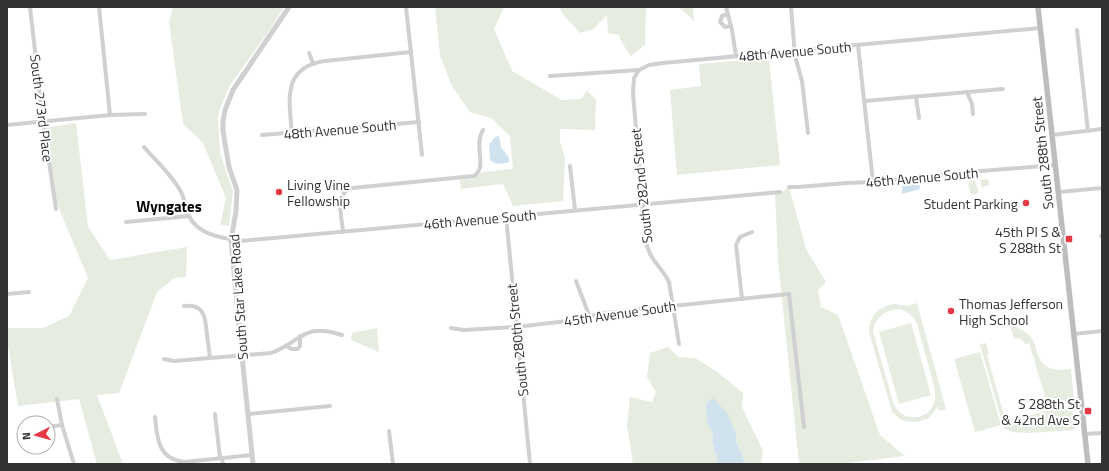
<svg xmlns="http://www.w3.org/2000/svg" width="1109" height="471" font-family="'Titillium Web',sans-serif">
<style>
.green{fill:#e6ecdf;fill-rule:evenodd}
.water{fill:#cfe2ee}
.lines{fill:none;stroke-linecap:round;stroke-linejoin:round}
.minor{stroke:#d0d0d0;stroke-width:4}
.tertiary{stroke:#d0d0d0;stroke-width:5}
.secondary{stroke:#bdbdbd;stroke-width:5.5}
.poi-dot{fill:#e63946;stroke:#fff;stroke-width:1.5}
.labels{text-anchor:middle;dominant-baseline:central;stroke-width:4;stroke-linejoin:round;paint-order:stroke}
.street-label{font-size:14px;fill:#333;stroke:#fff}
.poi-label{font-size:14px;fill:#333;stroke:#fff;text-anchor:end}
.neighbourhood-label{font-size:15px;font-weight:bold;fill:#000;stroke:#fff}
</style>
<rect width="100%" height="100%" fill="#fff"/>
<g class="green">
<polygon points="173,7 284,7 271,28 230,85 221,106 218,116 220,153 233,191 229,226 220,225 226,198 203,143 183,124 169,22"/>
<polygon points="435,7 504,7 494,29 512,71 562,100 581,99 587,90 596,100 595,130 560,129 560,142 565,158 563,201 513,206 503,184 461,189 460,180 475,178 482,172 513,169 510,136 491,118 470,112 452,86 440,56"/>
<polygon points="560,7 646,7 645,45 631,56 622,43 619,35 608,33 607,15 593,29 580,33 562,13"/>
<polygon points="679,7 693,7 694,21"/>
<polygon points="769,58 780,165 677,175 670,90 701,86 699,64"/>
<polygon points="76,123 88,227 110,260 187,247 186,277 174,278 157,292 119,393 97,395 123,464 97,464 79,399 18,406 7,340 7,328 43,328 69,316 88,278 55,199 44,128"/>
<polygon points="974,178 979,193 971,195 968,183"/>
<polygon points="988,179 989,185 982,188 980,180"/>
<polygon points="789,187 806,249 826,282 818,290 821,307 838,315 880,435 905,456 838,464 799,464 778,260 775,193 782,192"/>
<path d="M917,303l29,106 -7,2 -1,-5 -9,12 -12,4 -11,-1 -6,-2 -8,-7 -23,-80c0,-15 10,-27 26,-28 4,0 8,2 12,2 3,-1 7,-2 10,-3zM899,309c7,2 14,6 17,13 3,6 4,14 6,20 3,13 15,46 13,57 -2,17 -23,24 -36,13 -3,-3 -4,-6 -6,-10l-20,-71c3,-14 11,-21 26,-22z"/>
<polygon points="911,323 931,395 899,404 879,332"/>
<path d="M1011,323c5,5 13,7 18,12 5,5 6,11 8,17 5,18 17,19 34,17l3,31 -13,2 -18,5 -1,-2 5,-2 -18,-60 -4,1 -4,-5 -7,-1 -5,-14z"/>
<polygon points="377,328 379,352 351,340 352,333"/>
<polygon points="986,343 989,354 987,355 1004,415 1008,414 1011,419 1015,420 1045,411 1072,408 1075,430 1029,433 1012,432 1004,428 980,345"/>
<polygon points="668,347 678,357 695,358 717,372 743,393 742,407 763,451 761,464 746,464 736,441 736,433 732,427 732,423 707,422 713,433 712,441 717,459 716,464 633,464 627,425 630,397 652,402 656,392 647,377 650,353"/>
<polygon points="980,352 1001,425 975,432 954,359"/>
</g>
<g class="water">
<path d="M499,136l2,11 8,11v4c-6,2 -14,3 -19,-2l-1,-15 6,-8z"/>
<polygon points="919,183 920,189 902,194 902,186"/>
<polygon points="713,398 727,413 736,433 736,441 746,464 716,464 717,459 712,441 713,433 707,422 706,409 707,402"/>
</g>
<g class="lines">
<g class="minor">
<polyline points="30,7 43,121 56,209"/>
<polyline points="99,7 110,115"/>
<polyline points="406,7 422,155"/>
<polyline points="726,7 732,30 736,56"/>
<polyline points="791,7 795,56 802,81 808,133"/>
<polyline points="728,14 722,16 720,22 725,27 731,26"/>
<polyline points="1077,30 1088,131"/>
<polyline points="858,45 873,182"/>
<polyline points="309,53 313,63"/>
<path d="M639,70l-5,8 -1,15 12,145c4,23 15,26 24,44l10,62"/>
<polyline points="550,76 639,70 649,65 663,63 1040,28"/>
<polyline points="967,92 972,104 973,114"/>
<polyline points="916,97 919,118"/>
<polyline points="865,101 1003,89"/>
<polyline points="7,125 110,115 145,114"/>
<path d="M292,133c-3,-33 -10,-66 33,-72l86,-9"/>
<polyline points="262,135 419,122"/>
<polyline points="1052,135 1102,129"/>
<path d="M144,147c12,14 27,27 36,43 5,8 5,18 9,26 9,19 33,22 51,25l540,-49"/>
<polyline points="570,166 575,210"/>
<polyline points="789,187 798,187 847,183 873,182 957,173 1056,165"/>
<polyline points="1059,192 1102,188"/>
<polyline points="506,216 530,464"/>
<polyline points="126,222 189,216"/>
<path d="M343,232c-1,-14 -9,-40 9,-44l122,-12c14,-9 -1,-30 9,-46"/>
<polyline points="1101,236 1102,236"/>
<polyline points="576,281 589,315"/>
<polyline points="7,294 29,292"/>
<polyline points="742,299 736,245 740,237 752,232"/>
<path d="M184,306c12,-1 18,2 21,13l5,39"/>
<polyline points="451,328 464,330 516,327 567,321 605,313 789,294 804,427"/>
<polyline points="1074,334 1102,331"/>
<polyline points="286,346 292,349 298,349 300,346 300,336"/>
<path d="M164,359l10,2 97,-8c32,-12 32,-31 71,-18"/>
<polyline points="57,399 62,425 74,464"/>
<polyline points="215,414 220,458"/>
<polyline points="248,414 330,406"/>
<path d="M155,417c2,21 3,42 29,45l68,-7"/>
<polyline points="48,427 62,425"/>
<polyline points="389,431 393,464"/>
<polyline points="23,433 24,433"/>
<polyline points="1085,434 1102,433"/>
<polyline points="222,458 223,464"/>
</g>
<polyline class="tertiary" points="253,464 242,356 231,240 236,211 237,190 229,167 223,131 223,121 225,110 233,90 289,7"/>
<polyline class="secondary" points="1038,7 1088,464"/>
</g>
<g class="poi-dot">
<circle cx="279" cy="192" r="4"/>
<circle cx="1026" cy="203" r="4"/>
<rect x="1065" y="235" width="8" height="8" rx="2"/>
<circle cx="951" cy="311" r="4"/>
<rect x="1084" y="407" width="8" height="8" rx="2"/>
</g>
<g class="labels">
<g class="street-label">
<text transform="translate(795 51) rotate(-5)">48th Avenue South</text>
<text transform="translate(42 108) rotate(83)">South 273rd Place</text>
<text transform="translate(340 129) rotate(-5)">48th Avenue South</text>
<text transform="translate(1042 153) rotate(-96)">South 288th Street</text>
<text transform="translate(922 177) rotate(-5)">46th Avenue South</text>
<text transform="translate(641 186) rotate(-96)">South 282nd Street</text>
<text transform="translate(480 219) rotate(-5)">46th Avenue South</text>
<text transform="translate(238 297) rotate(-94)">South Star Lake Road</text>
<text transform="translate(620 313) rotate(-8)">45th Avenue South</text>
<text transform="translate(517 340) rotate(-96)">South 280th Street</text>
</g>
<g class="poi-label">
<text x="287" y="184" text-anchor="start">Living Vine<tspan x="287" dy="16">Fellowship</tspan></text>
<text x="1018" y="203">Student Parking</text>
<text x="1061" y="231">45th Pl S &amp;<tspan x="1061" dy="16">S 288th St</tspan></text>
<text x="959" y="303" text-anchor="start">Thomas Jefferson<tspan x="959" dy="16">High School</tspan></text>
<text x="1080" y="403">S 288th St<tspan x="1080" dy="16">&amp; 42nd Ave S</tspan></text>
</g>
<g class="neighbourhood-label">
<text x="169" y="206">Wyngates</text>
</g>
</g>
<rect width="1109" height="471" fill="none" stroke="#333333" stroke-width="16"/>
<g transform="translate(36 435) rotate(264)"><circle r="19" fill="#ffffff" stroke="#adadad"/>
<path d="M0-3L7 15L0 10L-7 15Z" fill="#e63946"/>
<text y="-6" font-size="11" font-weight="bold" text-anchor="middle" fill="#333333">N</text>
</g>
</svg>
